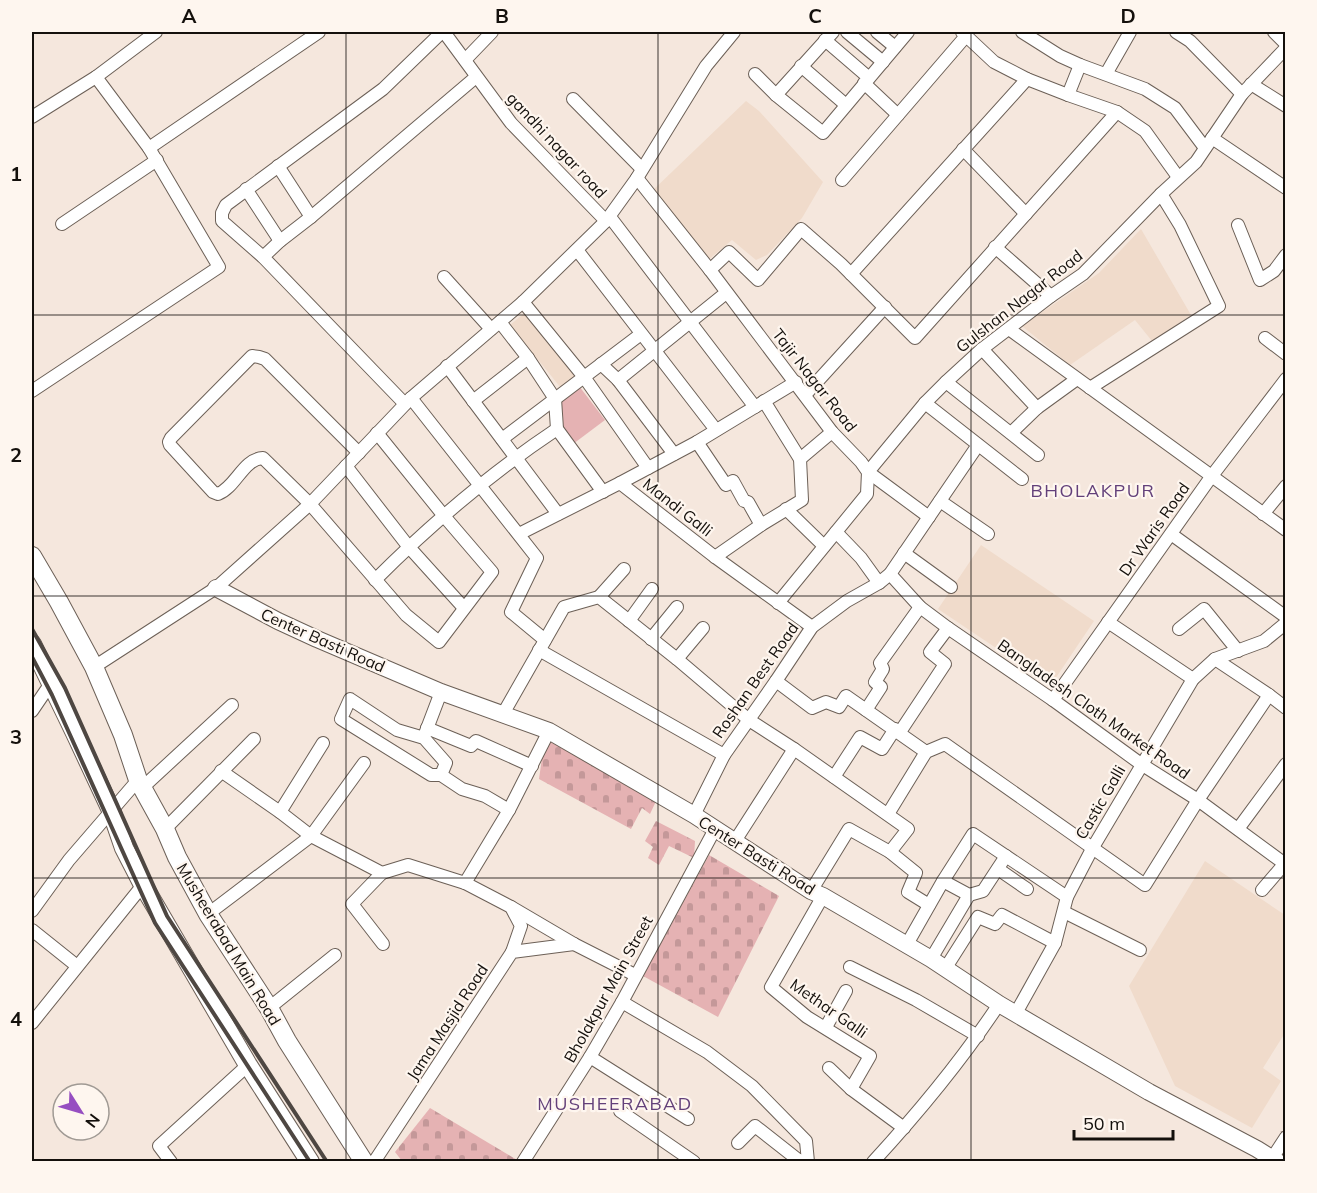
<svg xmlns="http://www.w3.org/2000/svg" width="1317" height="1193" font-family="Mulish,sans-serif">
<style>
.built{fill:#f0dbcb}
.cemetery{fill:url(#cemetery-stones)}
.park{fill:#e5b2b3}
.lines{fill:none;stroke-linecap:round;stroke-linejoin:round}
.street-casing{stroke:#6c6057;stroke-width:14}
.secondary-casing{stroke:#6c6057;stroke-width:18}
.primary-casing{stroke:#6c6057;stroke-width:20}
.street{stroke:#fff;stroke-width:12}
.secondary{stroke:#fff;stroke-width:16}
.primary{stroke:#fff;stroke-width:18}
.rail{stroke:#4e4742;stroke-width:4}
.grid{fill:none;stroke:#14100c;stroke-width:1.5;stroke-opacity:0.55}
.labels{text-anchor:middle;dominant-baseline:central;stroke-width:4.5;stroke-linejoin:round;paint-order:stroke}
.street-label{font-size:16px;fill:#14100c;stroke:#fef6ef}
.neighbourhood-label{font-size:18px;letter-spacing:1.5px;fill:#63407a;stroke:#fef6ef}
.neatline{fill:none;stroke:#14100c;stroke-width:2}
.grid-label{font-size:20px;text-anchor:middle;font-weight:bold;fill:#14100c}
</style>
<defs>
<pattern id="cemetery-stones" width="16" height="16" patternUnits="userSpaceOnUse" patternTransform="scale(1.5)"><rect width="16" height="16" fill="#e5b2b3"/><path d="M2 7V4a2 2 0 0 1 4 0v3zM10 15v-3a2 2 0 0 1 4 0v3z" fill="#c49899"/></pattern>
</defs>
<rect width="100%" height="100%" fill="#f5e7dd"/>
<g class="built">
<polygon points="746,101 759,111 823,182 802,218 767,255 756,260 732,240 707,261 651,192"/>
<polygon points="1141,229 1191,315 1152,341 1135,320 1070,365 1022,326 1099,273"/>
<polygon points="526,312 577,375 561,388 510,325"/>
<polygon points="981,545 1094,621 1051,685 938,609"/>
<polygon points="1205,861 1285,915 1286,1011 1284,1014 1285,1015 1285,1033 1263,1068 1281,1081 1252,1128 1175,1086 1129,986"/>
</g>
<g class="cemetery">
<polygon points="550,742 658,797 650,814 642,808 631,829 539,779 542,758"/>
<polygon points="656,821 695,841 694,858 669,846 659,865 648,858 653,847 645,841"/>
<polygon points="709,855 779,896 718,1017 643,976"/>
<polygon points="430,1108 517,1160 516,1162 402,1161 395,1152"/>
</g>
<polygon class="park" points="579,386 605,420 573,444 560,424 559,402"/>
<g class="lines">
<defs>
<g id="street">
<polyline points="444,32 511,123 606,221"/>
<polyline points="847,32 883,62"/>
<polyline points="877,32 895,47"/>
<polyline points="962,32 994,62 1027,79 1068,95 1117,112 1145,131 1178,177"/>
<polyline points="1022,32 1060,56 1080,65 1145,89 1175,108 1205,148"/>
<polyline points="1176,32 1190,41 1242,94"/>
<polyline points="1274,32 1286,44"/>
<polyline points="825,40 868,77"/>
<polyline points="465,60 492,32"/>
<polyline points="801,66 846,105"/>
<polyline points="755,74 776,95 823,133 908,32"/>
<polyline points="1106,74 1130,32"/>
<polyline points="864,83 898,115"/>
<polyline points="1251,84 1286,106"/>
<polyline points="776,95 833,32"/>
<polyline points="1068,95 1080,65"/>
<polyline points="573,99 642,169"/>
<polyline points="32,117 96,77 156,32"/>
<polyline points="1212,138 1286,188"/>
<polyline points="149,148 319,32"/>
<polyline points="963,149 1026,214"/>
<polyline points="278,166 311,217"/>
<polyline points="637,178 710,270 832,432 861,462 868,472 867,494 778,603"/>
<polyline points="842,180 966,36"/>
<polyline points="246,189 280,241"/>
<polyline points="610,217 755,407"/>
<polyline points="62,224 157,160"/>
<polyline points="1238,225 1260,280 1274,271 1286,255"/>
<polyline points="995,247 1051,296"/>
<polyline points="577,250 716,430"/>
<polyline points="263,257 280,241 311,217 476,77"/>
<path d="M710,270l19,-18 29,28 43,-51 40,35 74,74c67,-76 135,-151 202,-226"/>
<polyline points="851,274 1027,79"/>
<polyline points="444,277 491,329"/>
<polyline points="523,302 584,377 648,468"/>
<polyline points="500,322 528,358 555,399 557,429 603,492"/>
<polyline points="1009,329 1286,530"/>
<polyline points="1265,338 1286,354"/>
<polyline points="982,349 1037,408"/>
<polyline points="601,364 618,380 674,454"/>
<polyline points="447,366 558,514"/>
<polyline points="618,380 726,293"/>
<polyline points="946,382 1038,455"/>
<polyline points="1090,388 1219,306 1180,225 1161,194"/>
<polyline points="32,391 219,267 149,148 96,77"/>
<polyline points="805,395 885,307"/>
<polyline points="411,398 537,558 511,612 545,640"/>
<polyline points="473,401 528,358"/>
<polyline points="925,403 1022,479"/>
<polyline points="405,404 263,257 222,221 222,213 226,205 383,89 442,32"/>
<polyline points="1011,433 1037,408 1077,379"/>
<polyline points="502,439 641,334"/>
<polyline points="697,442 726,485 733,481 744,501 748,502 761,525"/>
<path d="M359,453l-94,-94 -6,-2 -7,-1 -81,82 -2,4 1,3 43,47 5,2c18,-7 25,-35 45,-36l47,46 96,111 33,27 53,-70 -48,-56 -67,-83"/>
<polyline points="800,459 832,432"/>
<polyline points="346,466 408,546 464,608"/>
<polyline points="620,483 697,442 796,382"/>
<polyline points="940,501 988,534"/>
<polyline points="786,509 824,546"/>
<polyline points="1263,514 1286,486"/>
<polyline points="929,517 868,472 925,403 946,382 982,349 1051,296 1083,274 1161,194 1196,162 1242,94 1286,48"/>
<polyline points="836,532 861,558 879,583"/>
<polyline points="519,534 620,483 715,557 812,627"/>
<polyline points="1171,534 1286,617"/>
<polyline points="904,553 951,587"/>
<polyline points="715,557 761,525 802,500 800,459 764,401"/>
<polyline points="890,574 920,607 948,628 1053,700 1141,764 1198,800 1285,864"/>
<path d="M375,580c56,-56 116,-107 182,-151"/>
<polyline points="599,597 624,569"/>
<polyline points="629,621 652,589"/>
<polyline points="1108,622 1193,679"/>
<polyline points="1179,629 1204,609 1238,651"/>
<polyline points="651,639 677,607"/>
<polyline points="539,650 724,755"/>
<polyline points="677,659 703,628"/>
<polyline points="1215,659 1269,695 1286,708"/>
<polyline points="94,667 216,588 310,504 411,398 523,302 606,221 637,178 706,66 734,32"/>
<polyline points="776,681 812,708 826,702 839,707 846,696 926,752"/>
<polyline points="1053,700 1211,477 1286,379"/>
<polyline points="866,710 881,687 875,682 883,669 880,663 920,607"/>
<polyline points="32,711 51,683"/>
<polyline points="503,714 564,607 599,597 677,659 749,720 794,749 908,829 890,852"/>
<polyline points="427,728 471,746 476,741 532,766"/>
<polyline points="900,732 945,664 930,652 948,628"/>
<polyline points="425,734 441,692"/>
<polyline points="221,771 280,812 311,836 382,873 408,865 465,883 511,907 521,926 512,952"/>
<polyline points="441,775 431,775 341,719 350,699 397,730 424,738 446,763 441,775 462,789 485,796 509,810"/>
<polyline points="834,777 860,737 882,749 895,729"/>
<polyline points="142,788 232,705"/>
<polyline points="280,812 323,743"/>
<polyline points="888,814 926,752 945,744 1145,885 1198,800 1269,695"/>
<polyline points="694,815 724,755 776,681 812,627 847,601 879,583 890,574 978,445"/>
<polyline points="165,829 254,739"/>
<polyline points="1238,829 1286,764"/>
<polyline points="735,841 794,749"/>
<polyline points="998,869 1027,889"/>
<polyline points="382,873 352,904 383,944"/>
<polyline points="943,881 969,895 983,891 1006,856"/>
<polyline points="465,883 509,810 549,731"/>
<polyline points="1262,890 1286,862"/>
<polyline points="811,891 849,829 890,852 916,873 908,892 929,905"/>
<polyline points="823,896 771,987 807,1017 870,1056 851,1089 904,1128"/>
<polyline points="511,907 574,944 635,975"/>
<polyline points="32,911 69,860 138,780"/>
<polyline points="1064,912 1140,950"/>
<polyline points="208,914 311,836 364,763"/>
<polyline points="32,930 77,966"/>
<polyline points="906,946 943,881 973,834 1067,897"/>
<polyline points="931,959 969,895"/>
<polyline points="850,967 916,1000 978,1036"/>
<polyline points="945,969 978,917 995,924 1002,915 1055,943"/>
<polyline points="622,1002 707,1052 752,1086 806,1141 808,1162"/>
<polyline points="269,1008 335,955"/>
<polyline points="1016,1013 1055,943 1067,897 1092,849 1193,679 1215,659 1264,641 1286,623"/>
<polyline points="32,1023 143,885"/>
<polyline points="826,1027 846,991"/>
<polyline points="590,1057 688,1119"/>
<polyline points="829,1068 851,1089"/>
<polyline points="620,1111 694,1162"/>
<polyline points="738,1143 755,1126 797,1159 804,1162"/>
<polyline points="1273,1157 1286,1137"/>
<polyline points="171,1162 159,1146 248,1065"/>
<polyline points="374,1162 512,952 574,944"/>
<polyline points="523,1162 590,1057 622,1002 715,829"/>
<path d="M873,1162c46,-50 89,-102 126,-158"/>
</g>
<polyline id="secondary" points="216,588 278,621 317,639 441,692 549,731 694,815 811,891 823,896 931,959 999,1004 1149,1092 1257,1149 1278,1162"/>
<g id="primary">
<polyline points="32,556 59,602 94,667 123,735 138,780 165,829 177,857 208,914 269,1008 287,1041 364,1162"/>
<polyline points="32,644 75,733 111,810 124,848 143,885 248,1065 310,1162"/>
</g>
</defs>
<use href="#street" class="street-casing"/>
<use href="#secondary" class="secondary-casing"/>
<use href="#primary" class="primary-casing"/>
<use href="#street" class="street"/>
<use href="#secondary" class="secondary"/>
<use href="#primary" class="primary"/>
<g class="rail">
<polyline points="32,629 65,688 167,916 327,1162"/>
<polyline points="32,657 52,695 155,923 310,1162"/>
</g>
</g>
<path class="grid" d="M346,32v1130M658,32v1130M971,32v1130M32,315h1254M32,596h1254M32,878h1254"/>
<g class="labels">
<g class="street-label">
<text transform="translate(557 145) rotate(47)">gandhi nagar road</text>
<text transform="translate(1019 301) rotate(-38)">Gulshan Nagar Road</text>
<text transform="translate(815 380) rotate(52)">Tajir Nagar Road</text>
<text transform="translate(678 507) rotate(38)">Mandi Galli</text>
<text transform="translate(1154 529) rotate(-55)">Dr Waris Road</text>
<text transform="translate(323 640) rotate(24)">Center Basti Road</text>
<text transform="translate(755 680) rotate(-55)">Roshan Best Road</text>
<text transform="translate(1094 709) rotate(35)">Bangladesh Cloth Market Road</text>
<text transform="translate(1100 802) rotate(-60)">Castic Galli</text>
<text transform="translate(757 855) rotate(32)">Center Basti Road</text>
<text transform="translate(229 944) rotate(59)">Musheerabad Main Road</text>
<text transform="translate(608 989) rotate(-61)">Bholakpur Main Street</text>
<text transform="translate(829 1008) rotate(35)">Methar Galli</text>
<text transform="translate(447 1022) rotate(-57)">Jama Masjid Road</text>
</g>
<g class="neighbourhood-label">
<text x="1093" y="490">BHOLAKPUR</text>
<text x="615" y="1103">MUSHEERABAD</text>
</g>
</g>
<rect width="1317" height="1193" fill="none" stroke="#fef6ef" stroke-width="66"/>
<g transform="translate(81 1112) rotate(127)"><circle r="28" fill="#fef6ef" stroke="#a09a94" stroke-width="1.5"/>
<path d="M0-4.5L10 22L0 15L-10 22Z" fill="#964ec1"/>
<text y="-9" font-size="16" font-weight="bold" text-anchor="middle" fill="#14100c">N</text>
</g>
<path d="M1074 1130v9h99v-9" fill="none" stroke="#14100c" stroke-width="3"/>
<text x="1083" y="1130" font-size="18" fill="#14100c" stroke="#fef6ef" stroke-width="4.5" paint-order="stroke">50 m</text>
<rect x="33" y="33" width="1251" height="1127" class="neatline"/>
<g class="grid-label">
<text x="189" y="23">A</text>
<text x="502" y="23">B</text>
<text x="815" y="23">C</text>
<text x="1128" y="23">D</text>
<text x="16" y="181">1</text>
<text x="16" y="462">2</text>
<text x="16" y="744">3</text>
<text x="16" y="1026">4</text>
</g>
</svg>
